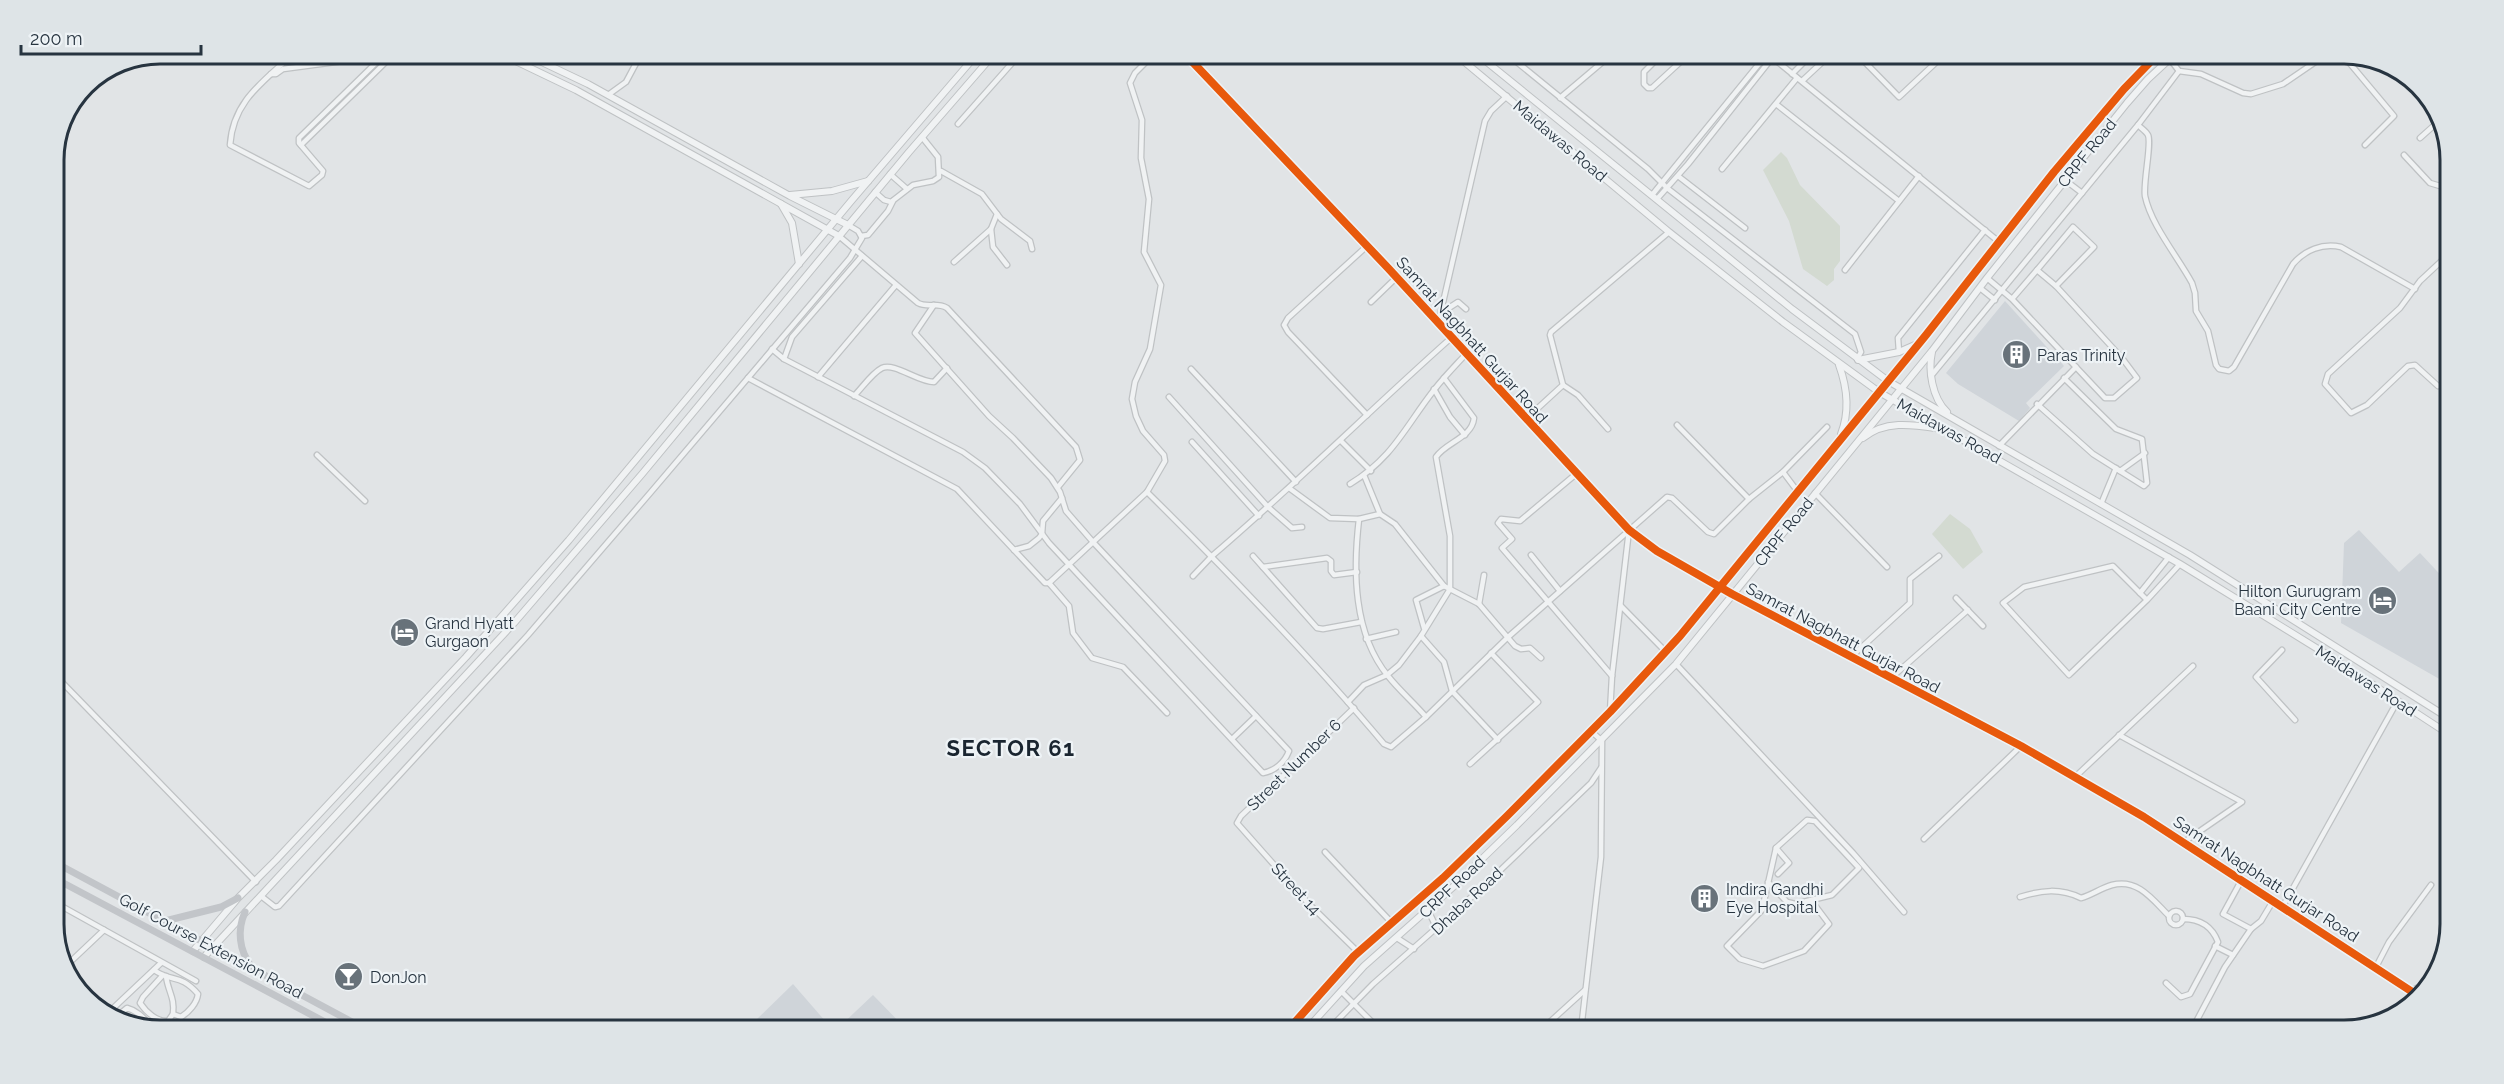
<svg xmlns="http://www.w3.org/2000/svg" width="2504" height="1084" font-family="Raleway,sans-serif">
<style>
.built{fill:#cfd4d9}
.green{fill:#d3dad1}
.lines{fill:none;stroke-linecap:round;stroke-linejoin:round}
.minor-casing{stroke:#bfc2c4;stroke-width:7}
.tertiary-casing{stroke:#bfc2c4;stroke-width:8}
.minor{stroke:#f0f2f3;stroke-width:4.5}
.tertiary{stroke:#f0f2f3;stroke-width:6}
.secondary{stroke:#c2c5c9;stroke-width:7}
.cycleway-casing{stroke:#eef3f6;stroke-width:11}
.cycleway{stroke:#e8590c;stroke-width:8}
.labels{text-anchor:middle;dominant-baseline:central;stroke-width:4.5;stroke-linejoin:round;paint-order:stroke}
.street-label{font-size:16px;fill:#273440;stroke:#eef3f6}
.poi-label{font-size:16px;fill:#273440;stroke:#eef3f6;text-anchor:start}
.district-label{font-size:22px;font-weight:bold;letter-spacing:1.5px;fill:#1a2530;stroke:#eef3f6}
.rim{fill:none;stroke:#273440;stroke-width:3}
</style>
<rect width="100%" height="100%" fill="#e1e4e6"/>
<g class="built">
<polygon points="2005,301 2064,366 2026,403 2030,408 2019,421 1958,384 1946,373"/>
<polygon points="2359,530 2399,572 2420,553 2450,585 2450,650 2444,656 2450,663 2450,685 2341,623 2344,543"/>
<polygon points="793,984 833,1030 766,1030 757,1019"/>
<polygon points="873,995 907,1030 836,1030"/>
</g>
<g class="green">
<polygon points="1781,152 1787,158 1800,185 1840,226 1840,261 1834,269 1834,280 1827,286 1803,269 1789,221 1763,170"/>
<polygon points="1950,514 1970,529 1983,552 1963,569 1932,534"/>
</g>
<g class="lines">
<defs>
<g id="minor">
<path d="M293,54c-30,28 -60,47 -63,91l79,41 13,-11 1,-4 -24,-28v-5l86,-84"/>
<polyline points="1507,54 1648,169 1667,188 1855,334 1861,352 1857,359"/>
<polyline points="1662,54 1644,72 1644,84 1648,88 1652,88 1689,54"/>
<polyline points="1768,54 1998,241"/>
<polyline points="1857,54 1899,97 1945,54"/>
<polyline points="2166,54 2179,71 2201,74 2243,93 2251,94 2283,84 2327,54"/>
<polyline points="2342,54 2394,116 2365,145"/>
<polyline points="2361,57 2367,62 2371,59"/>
<polyline points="1868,65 1881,54"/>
<polyline points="271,74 276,74 283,69 358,59 360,54"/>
<polyline points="1792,74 1812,54"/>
<polyline points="1802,81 1831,54"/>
<polyline points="608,95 626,82 641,54"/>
<polyline points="1560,98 1612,54"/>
<polyline points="2429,99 2432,102"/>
<polyline points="1776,104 1899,201"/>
<polyline points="958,124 1020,54"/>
<polyline points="2138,125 2179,71"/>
<polyline points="2420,138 2439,121"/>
<polyline points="301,145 394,54"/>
<polyline points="2404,155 2430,183 2450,189"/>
<polyline points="1722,169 1797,78"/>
<polyline points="941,171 982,194 1001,219 1030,241 1032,249"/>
<polyline points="890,174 907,189"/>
<polyline points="1678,176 1745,228"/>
<path d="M2065,180l17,13 56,-68c3,3 8,6 10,10 4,8 -5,47 -3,61 6,29 33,61 47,87l3,10 1,18 12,20 8,34 3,4 10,2 5,-4 59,-103c12,-14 29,-21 48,-17l74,42"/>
<polyline points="875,192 884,200 891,202 913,185 933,181 939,177 938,157 922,137"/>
<polyline points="1652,195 1767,54"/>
<polyline points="1657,199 1688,164 1772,58"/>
<polyline points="991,229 993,247 1007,265"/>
<path d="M839,236l79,67c9,5 19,-1 29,5l129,139 4,13 -22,27"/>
<polyline points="861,236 868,235 888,211 893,201"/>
<polyline points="954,262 991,229 997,214"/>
<polyline points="1845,270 1919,176"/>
<polyline points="2037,270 2073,227 2094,247 2056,286"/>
<polyline points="1987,278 2012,299 2105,398 2114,398 2137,378 2122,358 2056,286 2037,270 2012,299"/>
<polyline points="1980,288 1995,300"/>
<polyline points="1371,302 1397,277"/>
<polyline points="1441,313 1458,302 1466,309"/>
<polyline points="1438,324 1485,121 1491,111 1507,96"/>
<path d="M772,349l12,10 179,93 22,16 35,36 29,39 214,230c12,-2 22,-11 26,-22l-196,-209 -27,-31 -6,-19 -9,-14 -38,-40 -24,-22 -74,-83 19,-28"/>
<polyline points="1899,352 1898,338 1985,230"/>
<polyline points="784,359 792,337 862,256"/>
<polyline points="1191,369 1296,482"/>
<polyline points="1931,376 2082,193"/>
<polyline points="818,377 896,285"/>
<polyline points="748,378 957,489 1045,583 1049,583 1069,606 1073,633 1092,658 1123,667 1167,713"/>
<polyline points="2064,378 2116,429 2142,439 2147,483 2144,486 2120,471"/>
<polyline points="1563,385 1578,395 1608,429"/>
<polyline points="2438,386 2415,365 2408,366 2367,405 2351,413 2325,384 2328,374 2400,308 2420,281 2450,253"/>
<polyline points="1434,389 1450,417 1465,435"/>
<path d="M854,396c8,-8 18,-23 28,-28 12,-6 36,14 52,14l13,-14"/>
<polyline points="1169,397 1268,507 1292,528 1302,527"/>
<polyline points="2037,404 2093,454 2120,471 2145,453"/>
<polyline points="1367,415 1288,332 1284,325 1288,318 1367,246"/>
<polyline points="1526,419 1563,385 1550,335 1551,332 1669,232"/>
<polyline points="1677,425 1749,499"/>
<polyline points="1341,441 1371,471"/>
<polyline points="1192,442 1259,516"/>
<polyline points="1999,446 2076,367"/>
<polyline points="317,455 365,501"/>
<polyline points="1783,472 1798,492"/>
<polyline points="1576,474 1520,521 1501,519 1498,523 1512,539 1502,548 1612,676"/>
<polyline points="1364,475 1380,514 1395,524 1444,586"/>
<path d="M1350,484c43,-26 55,-57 84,-94 10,-13 21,-24 32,-36"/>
<polyline points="1289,488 1330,518 1359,519 1380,514"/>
<path d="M1147,492c82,81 163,164 237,252l7,3 35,-30 81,-79 160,-141 5,1 36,34 6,2 35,-35 34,-27 44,-45"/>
<polyline points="1815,493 1887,567"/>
<polyline points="2101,504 2116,468"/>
<path d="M1359,519c-6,52 -6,114 29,157 11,14 26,27 38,41"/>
<polyline points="1014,550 1029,546 1039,538 1042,534 1043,521 1062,498"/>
<polyline points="1531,555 1560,591"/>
<polyline points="1253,556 1317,628 1323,629 1361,622"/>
<polyline points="1263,567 1327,558 1331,561 1331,571 1334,575 1357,572"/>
<path d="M1193,576l19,-20c82,-70 158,-146 239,-218"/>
<polyline points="1049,583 1147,492 1165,461 1164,455 1143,431 1136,416 1132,399 1135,382 1150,349 1161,285 1144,252 1149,199 1141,158 1142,120 1130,83 1135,73 1154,54"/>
<polyline points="2140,593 2169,557"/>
<polyline points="1956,598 1983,626"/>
<polyline points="2147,600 2113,566 2024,587 2003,603 2069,675 2147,600 2180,564"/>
<polyline points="1479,604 1484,575"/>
<polyline points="1621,606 1666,652"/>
<polyline points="1424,628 1416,600 1444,586 1479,604 1515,646 1521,649 1530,648 1541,658"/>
<polyline points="1421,636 1444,662 1452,691 1498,740"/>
<polyline points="1366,639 1396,632"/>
<polyline points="2282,650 2256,677 2295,720"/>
<polyline points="1851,657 1910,603 1910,579 1939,556"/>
<polyline points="1676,664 1853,853 1904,912"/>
<polyline points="54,674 256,882"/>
<polyline points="1891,678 1968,610"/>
<path d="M1348,702l16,-17 23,-10 12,-10 22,-29 29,-47v-53l-14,-79c10,-15 36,-19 38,-39l-30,-40"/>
<polyline points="1354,708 1241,816 1237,823 1308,903 1358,952"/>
<polyline points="1610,712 1612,676 1629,530"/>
<polyline points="2119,735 2242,802 2184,842"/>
<polyline points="1232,739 1256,716"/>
<polyline points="1470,764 1538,702 1491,653"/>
<polyline points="2075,777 2193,666"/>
<polyline points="1924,839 2021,746"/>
<polyline points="1776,848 1789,863 1778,874"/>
<polyline points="1325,852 1392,923"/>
<polyline points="1768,882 1787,902 1795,904 1832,895 1859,868 1815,821 1807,820 1776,848 1762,910 1727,946 1740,959 1763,966 1804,951 1829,924 1811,900"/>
<polyline points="261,896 275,907 279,906 528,635 651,492 850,258 862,238 858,231 848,225"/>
<path d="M2020,897c22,-7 40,-9 61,1 11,-3 20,-10 31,-13 26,-7 41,15 57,31"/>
<polyline points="54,902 196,981"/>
<polyline points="2283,906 2397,702"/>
<polyline points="1428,910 1437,929"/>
<circle cx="2176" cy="918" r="7"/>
<polyline points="2251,929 2261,921 2273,901"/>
<polyline points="1397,938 1414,949"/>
<polyline points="2215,946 2233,955"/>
<polyline points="67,965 104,930"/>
<polyline points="2376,967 2389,942 2431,885"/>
<path d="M154,970c18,13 26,3 44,24 -1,9 -9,18 -17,23l-8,-3 -5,7c-11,1 -22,-9 -28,-18l3,-6 20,-22"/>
<path d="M166,976c2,16 9,21 7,38"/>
<path d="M2166,983l15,14 9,-3 28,-52c-6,-16 -19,-23 -35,-23"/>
<polyline points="1341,991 1380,1030"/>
<polyline points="2411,991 2426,983"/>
<polyline points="108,1013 161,963"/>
<polyline points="2395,1015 2415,994"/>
<path d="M115,1018l12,-10c12,3 18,12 27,21"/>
<polyline points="2197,1020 2225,967 2251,929 2223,914 2241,881"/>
<polyline points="220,1030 228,1023"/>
<polyline points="1328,1030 1373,984 1486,884 1591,783 1601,768"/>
<polyline points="1541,1030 1585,990"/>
<polyline points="1581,1030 1601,857 1602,741 1591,731"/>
</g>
<g id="tertiary">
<polyline points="501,54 576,90 839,236"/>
<polyline points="525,54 588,84 790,196 848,225"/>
<polyline points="1185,54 1388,268 1629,530 1657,551 1732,594 2021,746 2144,817 2417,995"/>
<polyline points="1455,54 1669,232 1783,322 1879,392 2180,564 2326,654 2450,735"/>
<polyline points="1477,54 1792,309 1888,381 2190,555 2450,719"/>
<polyline points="790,195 832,191 868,181"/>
<polyline points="781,204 792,223 799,264"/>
<path d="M1932,352c-4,18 0,46 15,60"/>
<polyline points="1858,360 1899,352 1915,345"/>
<path d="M1839,365c8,22 11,46 2,69"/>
<path d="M1863,438c23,-19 52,-13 79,-9"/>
<polyline points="193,951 238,898 276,860 466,657 569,540 852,200 977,54"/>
<polyline points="204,957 514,623 642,474 909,152 994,54"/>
<polyline points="1288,1030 1354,956 1443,878 1507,816 1610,712 1680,636 1926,335 2054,172 2124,89 2158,54"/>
<polyline points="1306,1030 1364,966 1453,887 1517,825 1676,664 1932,351 1987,278 2127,103 2148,79 2175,54"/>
</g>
</defs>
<use href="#minor" class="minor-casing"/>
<use href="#tertiary" class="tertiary-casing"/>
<use href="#minor" class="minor"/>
<use href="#tertiary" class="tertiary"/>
<g class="secondary">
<polyline points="54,862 367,1030"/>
<polyline points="54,878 340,1030"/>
<path d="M245,912c-8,18 -6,38 6,54"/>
<polyline points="165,921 221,907 238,898"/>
</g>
<defs>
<g id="cycleway">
<polyline points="1185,54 1388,268 1629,530 1657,551 1732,594 2021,746 2144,817 2417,995"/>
<polyline points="1288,1030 1354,956 1443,878 1507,816 1610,712 1680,636 1926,335 2054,172 2124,89 2158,54"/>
</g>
</defs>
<use href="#cycleway" class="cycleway-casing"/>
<use href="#cycleway" class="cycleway"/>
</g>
<defs>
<symbol id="building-disc" viewBox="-11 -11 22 22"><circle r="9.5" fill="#68727a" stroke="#eef3f6"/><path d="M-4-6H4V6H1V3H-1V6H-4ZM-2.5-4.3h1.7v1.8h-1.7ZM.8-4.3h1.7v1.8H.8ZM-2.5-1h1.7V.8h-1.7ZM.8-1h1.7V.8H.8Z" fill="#fff"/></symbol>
<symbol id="hotel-disc" viewBox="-11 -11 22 22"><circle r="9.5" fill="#68727a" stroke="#eef3f6"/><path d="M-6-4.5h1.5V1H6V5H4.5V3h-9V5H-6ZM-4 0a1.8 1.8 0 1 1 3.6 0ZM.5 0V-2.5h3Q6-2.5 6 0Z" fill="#fff"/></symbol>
<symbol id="bar-disc" viewBox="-11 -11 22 22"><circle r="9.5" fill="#68727a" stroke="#eef3f6"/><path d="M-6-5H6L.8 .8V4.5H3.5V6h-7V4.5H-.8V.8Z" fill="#fff"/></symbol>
</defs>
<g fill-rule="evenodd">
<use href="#building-disc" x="2000" y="338" width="33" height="33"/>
<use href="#hotel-disc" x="2366" y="584" width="33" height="33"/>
<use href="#hotel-disc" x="388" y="616" width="33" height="33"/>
<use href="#building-disc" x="1688" y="882" width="33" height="33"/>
<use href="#bar-disc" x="332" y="960" width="33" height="33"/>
</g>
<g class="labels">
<g class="street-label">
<text transform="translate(1560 141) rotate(40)">Maidawas Road</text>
<text transform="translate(2087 153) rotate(-51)">CRPF Road</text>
<text transform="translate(1472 340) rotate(48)">Samrat Nagbhatt Gurjar Road</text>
<text transform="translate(1949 431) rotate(29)">Maidawas Road</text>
<text transform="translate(1784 532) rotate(-51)">CRPF Road</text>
<text transform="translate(1843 638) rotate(28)">Samrat Nagbhatt Gurjar Road</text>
<text transform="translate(2366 681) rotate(33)">Maidawas Road</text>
<text transform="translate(1294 765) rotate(-44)">Street Number 6</text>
<text transform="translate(2266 879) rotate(33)">Samrat Nagbhatt Gurjar Road</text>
<text transform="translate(1452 887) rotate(-43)">CRPF Road</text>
<text transform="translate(1296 889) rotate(47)">Street 14</text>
<text transform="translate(1467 901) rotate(-43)">Dhaba Road</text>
<text transform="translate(211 946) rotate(28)">Golf Course Extension Road</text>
</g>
<g class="poi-label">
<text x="2037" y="355">Paras Trinity</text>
<text x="2361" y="591" text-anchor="end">Hilton Gurugram<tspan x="2361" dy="18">Baani City Centre</tspan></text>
<text x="425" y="623">Grand Hyatt<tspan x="425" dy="18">Gurgaon</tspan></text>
<text x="1726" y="889">Indira Gandhi<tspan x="1726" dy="18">Eye Hospital</tspan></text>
<text x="370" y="977">DonJon</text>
</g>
<g class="district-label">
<text x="1011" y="748">SECTOR 61</text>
</g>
</g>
<path d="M0 0H2504V1084H0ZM160 64H2344A96 96 0 0 1 2440 160V924A96 96 0 0 1 2344 1020H160A96 96 0 0 1 64 924V160A96 96 0 0 1 160 64Z" fill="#dee4e7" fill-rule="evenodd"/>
<path class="rim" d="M160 64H2344A96 96 0 0 1 2440 160V924A96 96 0 0 1 2344 1020H160A96 96 0 0 1 64 924V160A96 96 0 0 1 160 64Z"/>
<path d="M21 45v9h180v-9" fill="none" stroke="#273440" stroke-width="3"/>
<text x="30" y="45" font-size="18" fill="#273440" stroke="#eef3f6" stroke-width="4.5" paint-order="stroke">200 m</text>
</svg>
